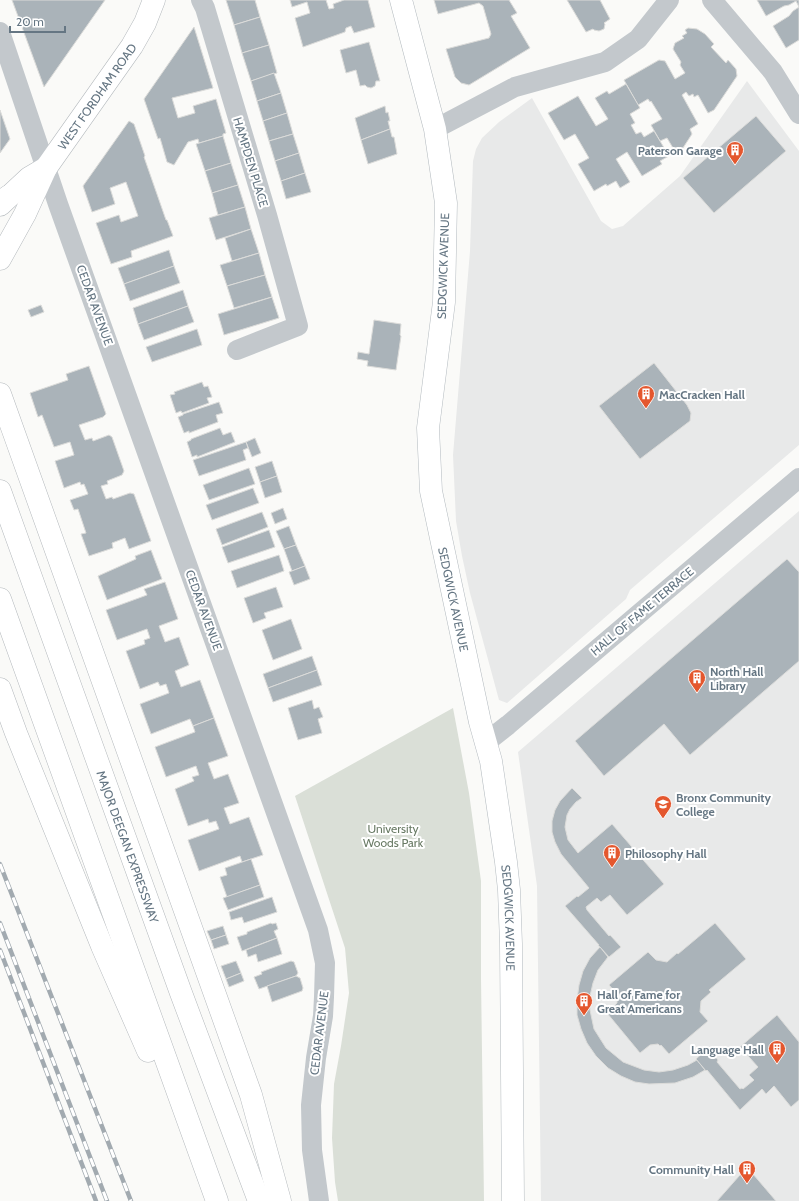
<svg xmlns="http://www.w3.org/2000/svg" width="799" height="1201" font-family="Cabin,sans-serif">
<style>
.built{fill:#e8e9e9}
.green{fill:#dadfd7}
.building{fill:#aab3b9;stroke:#dcdcda}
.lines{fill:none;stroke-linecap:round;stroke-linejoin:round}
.secondary-casing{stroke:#b3babf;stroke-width:23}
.primary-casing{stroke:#b5babe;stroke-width:23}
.motorway-casing{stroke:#b4b9bd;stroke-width:23}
.minor{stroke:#c3c8cc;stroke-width:20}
.secondary{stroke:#fff;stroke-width:22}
.primary{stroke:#fff;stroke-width:22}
.motorway{stroke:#fff;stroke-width:22}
.rail-casing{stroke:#a2aab0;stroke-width:4.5}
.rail{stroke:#fff;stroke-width:3;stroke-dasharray:9;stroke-linecap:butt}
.labels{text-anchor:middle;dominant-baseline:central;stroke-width:4;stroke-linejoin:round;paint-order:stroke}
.street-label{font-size:12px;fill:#657683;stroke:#fff}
.poi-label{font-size:12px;font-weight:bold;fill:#657683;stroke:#fff;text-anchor:start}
.park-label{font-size:12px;fill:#687a64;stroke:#fff}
</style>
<rect width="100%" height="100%" fill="#fafaf8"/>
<g class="built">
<polygon points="747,81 799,151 799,445 630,590 626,599 507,703 499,700 470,593 462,556 456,521 453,455 470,251 473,161 476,149 482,138 499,122 532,98 601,221 612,229 623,226 680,176"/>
<polygon points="799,511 799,1201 541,1201 537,886 518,752"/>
</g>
<polygon class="green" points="453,708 469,793 481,881 481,978 484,1201 338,1201 335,1182 332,1138 334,1084 341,1046 349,993 345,948 295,796"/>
<g class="building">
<polygon points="12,0 105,0 44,87"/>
<polygon points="226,0 255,0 260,17 234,25"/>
<polygon points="290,0 326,0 329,9 334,8 333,4 344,0 368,0 375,27 354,33 351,26 346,28 345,32 303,47 295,18 310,13 307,2 292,7"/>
<polygon points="434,0 509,0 517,13 511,16 530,48 469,85 461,83 455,77 446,49 489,38 491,34 483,6 479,3 438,14"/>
<polygon points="567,0 600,0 610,19 604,23 605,24 604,29 599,31 594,30 593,29 586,32"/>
<polygon points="757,0 799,0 799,7 796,1 789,5 784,6 766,16"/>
<polygon points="799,7 799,40 786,48 773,26 789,16 793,11"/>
<polygon points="260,17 269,45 242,53 234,25"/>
<polygon points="194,27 213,88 172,98 178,118 195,113 193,106 216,99 226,133 223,134 223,136 199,143 198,139 188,142 174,165 167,162 160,138 158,139 144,99"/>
<polygon points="688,28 697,29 705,34 714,44 711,47 726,63 728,60 736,69 737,76 714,110 708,113 698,95 694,97 693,94 689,96 686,92 682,95 698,124 690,129 692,134 681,151 676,153 667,138 660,141 651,125 662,119 651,101 650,102 648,99 638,105 624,80 659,60 665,61 675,79 685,73 680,65 681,62 673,49 675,43 684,38 682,36 687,33 685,30"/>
<polygon points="369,42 380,81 376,81 375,86 371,88 367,87 365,85 360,86 356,70 346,73 340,50"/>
<polygon points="269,45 277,73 251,81 242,53"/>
<polygon points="274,73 281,93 257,101 251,81"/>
<polygon points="626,84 640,108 630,114 635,123 631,125 636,134 641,132 644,137 654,131 669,156 660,161 662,164 642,176 627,152 616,159 630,182 620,188 616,181 607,186 606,184 594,191 578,164 589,158 575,134 564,140 548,113 578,96 596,126 608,119 595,98 607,91 609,94"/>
<polygon points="281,93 287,113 263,121 257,101"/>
<polygon points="385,106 386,113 388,112 390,121 388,121 390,129 361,140 355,118"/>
<polygon points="0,110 10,139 0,153"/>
<polygon points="287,113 293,134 269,141 263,121"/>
<polygon points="756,116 786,151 714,213 683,178"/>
<polygon points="129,121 134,124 145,156 144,157 166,220 167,220 173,236 131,251 132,257 111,264 96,223 119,215 121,222 138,216 126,182 110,188 115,204 92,212 83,186"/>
<polygon points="390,129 392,137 394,137 397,154 368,164 361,140"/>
<polygon points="293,134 299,153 275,161 269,141"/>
<polygon points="223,136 231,163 205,171 196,144"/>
<polygon points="299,153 305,173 281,181 275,161"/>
<polygon points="231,163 238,185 212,193 205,171"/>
<polygon points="305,173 311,192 286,199 281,181"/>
<polygon points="238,185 245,207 218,215 212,193"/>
<polygon points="245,207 251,229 216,240 209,218"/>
<polygon points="251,229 259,253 232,261 225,238"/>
<polygon points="169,250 174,266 124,284 118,268"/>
<polygon points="259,253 265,275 227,286 220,265"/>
<polygon points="174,266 180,283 130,301 124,284"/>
<polygon points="265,275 272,297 234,308 227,286"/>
<polygon points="183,290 188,306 138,324 133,308"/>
<polygon points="272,297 279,318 224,335 218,314"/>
<polygon points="41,305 44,312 31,317 28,310"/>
<polygon points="188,306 194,322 144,340 138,324"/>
<polygon points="374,320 401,324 400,335 401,336 396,370 367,366 368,361 357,359 358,352 369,354"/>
<polygon points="197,329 202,345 152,362 146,347"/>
<polygon points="654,363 687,405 691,413 690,421 640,459 599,406"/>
<polygon points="89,366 106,414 103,417 79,425 85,440 92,438 93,441 109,435 112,437 124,471 122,475 107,481 108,484 101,486 106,499 112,497 113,499 130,493 134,494 151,541 129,549 125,538 112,543 113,548 89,556 81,534 86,533 78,509 74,510 70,500 88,494 84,484 81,485 80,482 64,488 55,461 74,455 70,442 54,447 42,415 38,417 30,393 68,380 66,374"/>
<polygon points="202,382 204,387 208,386 212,397 207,398 209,403 182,413 181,411 176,413 170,395 175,394 174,392"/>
<polygon points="219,402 223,413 216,415 218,422 189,433 189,431 184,433 178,417 183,415 183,414"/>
<polygon points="220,428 223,435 231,432 235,442 197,457 197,455 192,457 187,442 191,440 191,439"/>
<polygon points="255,438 261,453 252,457 246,442"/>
<polygon points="246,442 248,448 243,450 246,460 199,476 193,460"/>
<polygon points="272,461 277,476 260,482 255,467"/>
<polygon points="249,468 255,484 209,500 203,485"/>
<polygon points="277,476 282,492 265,498 260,482"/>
<polygon points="253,488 259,503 212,520 206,505"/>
<polygon points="283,508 287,519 275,524 271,513"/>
<polygon points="262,512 268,527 222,545 216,529"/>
<polygon points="289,526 296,545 284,549 276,531"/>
<polygon points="269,530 275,547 228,563 222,547"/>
<polygon points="296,545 305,566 292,571 284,549"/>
<polygon points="151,550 162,579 107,600 98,576 136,559 135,556"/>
<polygon points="279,555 284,571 237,588 231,571"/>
<polygon points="787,559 799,572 799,661 690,755 664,724 604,776 575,741"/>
<polygon points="305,566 310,579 294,585 289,572"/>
<polygon points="165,582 178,619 159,626 165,642 179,637 189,665 175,671 181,687 200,680 214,718 193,726 190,719 151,734 140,704 169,693 166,684 160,686 158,682 140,689 126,651 145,644 144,640 150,638 147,629 117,640 106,610 147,595 144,589"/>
<polygon points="276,587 283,607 264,613 266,618 253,623 244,598"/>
<polygon points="291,619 302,649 273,660 262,630"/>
<polygon points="312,656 317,670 268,688 263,674"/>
<polygon points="317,670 322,685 273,702 268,688"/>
<polygon points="312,700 314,709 319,707 323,717 318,719 322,733 298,740 288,708"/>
<polygon points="214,718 228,756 208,763 214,779 228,774 239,803 224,808 230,824 249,817 263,855 242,862 240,856 199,871 188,840 219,829 216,821 209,823 208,819 188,826 175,789 194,781 192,777 199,775 196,766 166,777 155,747 195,732 193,726"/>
<polygon points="572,788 582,798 576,802 570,809 567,815 565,827 568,840 578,853 612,824 664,884 627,915 610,895 601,902 597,898 586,907 587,910 609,936 610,935 621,947 609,957 598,945 599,945 565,906 577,896 578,897 589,888 561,854 555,842 552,832 552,821 555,810 560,801"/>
<polygon points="251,859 260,885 227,897 220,877 227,875 225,868"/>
<polygon points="260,885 264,897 228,910 223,898"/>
<polygon points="272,897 277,912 244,923 242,917 231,920 229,912"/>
<polygon points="271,923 272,924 276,923 278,929 274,931 277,938 242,951 237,937 247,934 247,932"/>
<polygon points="715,923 746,959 709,990 711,992 701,1001 700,1012 708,1021 669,1054 661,1045 660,1046 658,1044 650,1045 640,1053 607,1013 617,1003 617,994 609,985 648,952 656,960 667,962 677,953 678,954"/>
<polygon points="223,926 226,935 211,940 207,931"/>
<polygon points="226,935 229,944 214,949 211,940"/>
<polygon points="277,938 282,954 258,962 256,954 248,957 246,950"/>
<polygon points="600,947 608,957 598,970 593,983 590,996 590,1010 594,1029 606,1048 623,1062 644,1070 659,1072 673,1070 688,1065 697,1060 705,1070 693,1077 675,1083 649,1084 635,1082 621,1076 608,1068 596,1056 587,1043 581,1029 577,1015 577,1000 579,985 583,971 590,958"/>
<polygon points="236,961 241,973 226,979 221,966"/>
<polygon points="291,961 294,962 298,973 296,976 259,989 254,977 262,974 261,972"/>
<polygon points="241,973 244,981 229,987 226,979"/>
<polygon points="296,976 300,978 303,988 302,991 272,1002 267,986"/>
<polygon points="777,1015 799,1042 799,1100 791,1107 774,1086 766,1094 762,1089 740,1110 707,1070 706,1071 696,1059 708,1048 718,1060 717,1062 740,1089 742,1088 743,1089 754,1080 749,1075 758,1067 740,1047"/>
<polygon points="747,1167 776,1201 717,1201"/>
</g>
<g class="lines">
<defs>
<g id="secondary">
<path id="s1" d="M401,0l34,129 11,74 -2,99 -16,126 3,63 49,231 11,39 15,101 3,28 2,54 2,257"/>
</g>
<g id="primary">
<polyline points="0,205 29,178 46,168"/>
<path id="s2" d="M0,259l25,-45 21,-46 86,-122 13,-23 9,-23"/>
</g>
<g id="motorway">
<polyline points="0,202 9,196"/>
<polyline points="0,394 251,1095 280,1201"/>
<path id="s3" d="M0,491l181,502 78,208"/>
<polyline points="0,599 217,1201"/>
<polyline points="0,689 16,733 102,946 148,1051"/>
</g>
</defs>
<use href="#secondary" class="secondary-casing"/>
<use href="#primary" class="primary-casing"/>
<use href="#motorway" class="motorway-casing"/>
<g class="minor">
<polyline points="201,0 205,8 267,215 298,326 237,350"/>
<polyline points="712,0 773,72 799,114"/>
<polyline points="0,32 58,204 318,930 325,963 324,997 323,1016 316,1058 311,1105 312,1150 319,1201"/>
<polyline points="435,129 515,87 605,62 638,39 669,0"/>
<polyline points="485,743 508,725 799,478"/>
</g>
<use href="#secondary" class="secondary"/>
<use href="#primary" class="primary"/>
<use href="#motorway" class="motorway"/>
<defs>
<g id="rail">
<polyline points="0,864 131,1201"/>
<polyline points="0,923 107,1201"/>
<polyline points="0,950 96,1201"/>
</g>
</defs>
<use href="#rail" class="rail-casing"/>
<use href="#rail" class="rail"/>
</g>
<defs>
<symbol id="building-pin" viewBox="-11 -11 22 30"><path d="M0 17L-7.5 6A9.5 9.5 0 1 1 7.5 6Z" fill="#e4572e" stroke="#fff"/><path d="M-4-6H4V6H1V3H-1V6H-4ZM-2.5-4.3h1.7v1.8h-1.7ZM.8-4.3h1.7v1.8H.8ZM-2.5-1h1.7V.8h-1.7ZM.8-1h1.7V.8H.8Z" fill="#fff"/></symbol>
<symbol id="university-pin" viewBox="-11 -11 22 30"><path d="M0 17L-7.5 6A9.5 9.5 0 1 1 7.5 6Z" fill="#e4572e" stroke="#fff"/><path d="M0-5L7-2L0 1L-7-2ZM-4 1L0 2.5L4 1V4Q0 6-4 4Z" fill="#fff"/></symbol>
</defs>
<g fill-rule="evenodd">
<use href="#building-pin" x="725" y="140" width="20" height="27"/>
<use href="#building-pin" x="636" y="384" width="20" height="27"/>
<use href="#building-pin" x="687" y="668" width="20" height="27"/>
<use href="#university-pin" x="653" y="794" width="20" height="27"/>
<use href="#building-pin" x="602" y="843" width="20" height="27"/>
<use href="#building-pin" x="574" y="991" width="20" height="27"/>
<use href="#building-pin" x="767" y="1039" width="20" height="27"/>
<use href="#building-pin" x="737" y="1159" width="20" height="27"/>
</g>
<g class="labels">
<g class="street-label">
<text stroke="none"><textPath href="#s2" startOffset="190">WEST FORDHAM ROAD</textPath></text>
<text transform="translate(251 162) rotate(73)">HAMPDEN PLACE</text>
<text transform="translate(443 266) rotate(-88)">SEDGWICK AVENUE</text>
<text transform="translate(95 305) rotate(70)">CEDAR AVENUE</text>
<text stroke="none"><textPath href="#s1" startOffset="608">SEDGWICK AVENUE</textPath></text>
<text transform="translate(204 610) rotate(70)">CEDAR AVENUE</text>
<text transform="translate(642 611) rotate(-40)">HALL OF FAME TERRACE</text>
<text stroke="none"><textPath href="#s3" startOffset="378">MAJOR DEEGAN EXPRESSWAY</textPath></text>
<text stroke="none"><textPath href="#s1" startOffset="932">SEDGWICK AVENUE</textPath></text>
<text transform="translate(319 1033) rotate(-83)">CEDAR AVENUE</text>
</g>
<g class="poi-label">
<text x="722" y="150" text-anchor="end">Paterson Garage</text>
<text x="659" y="394">MacCracken Hall</text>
<text x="710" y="671">North Hall<tspan x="710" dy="14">Library</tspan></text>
<text x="676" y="797">Bronx Community<tspan x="676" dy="14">College</tspan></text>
<text x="625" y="853">Philosophy Hall</text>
<text x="597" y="994">Hall of Fame for<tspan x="597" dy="14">Great Americans</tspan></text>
<text x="764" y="1049" text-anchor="end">Language Hall</text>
<text x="734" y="1169" text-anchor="end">Community Hall</text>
</g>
<g class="park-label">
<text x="393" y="828">University<tspan x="393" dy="14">Woods Park</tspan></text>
</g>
</g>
<path d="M10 26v6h55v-6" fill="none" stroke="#657683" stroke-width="2"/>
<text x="16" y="26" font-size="12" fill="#657683" stroke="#ffffff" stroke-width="3" paint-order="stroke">20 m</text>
</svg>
